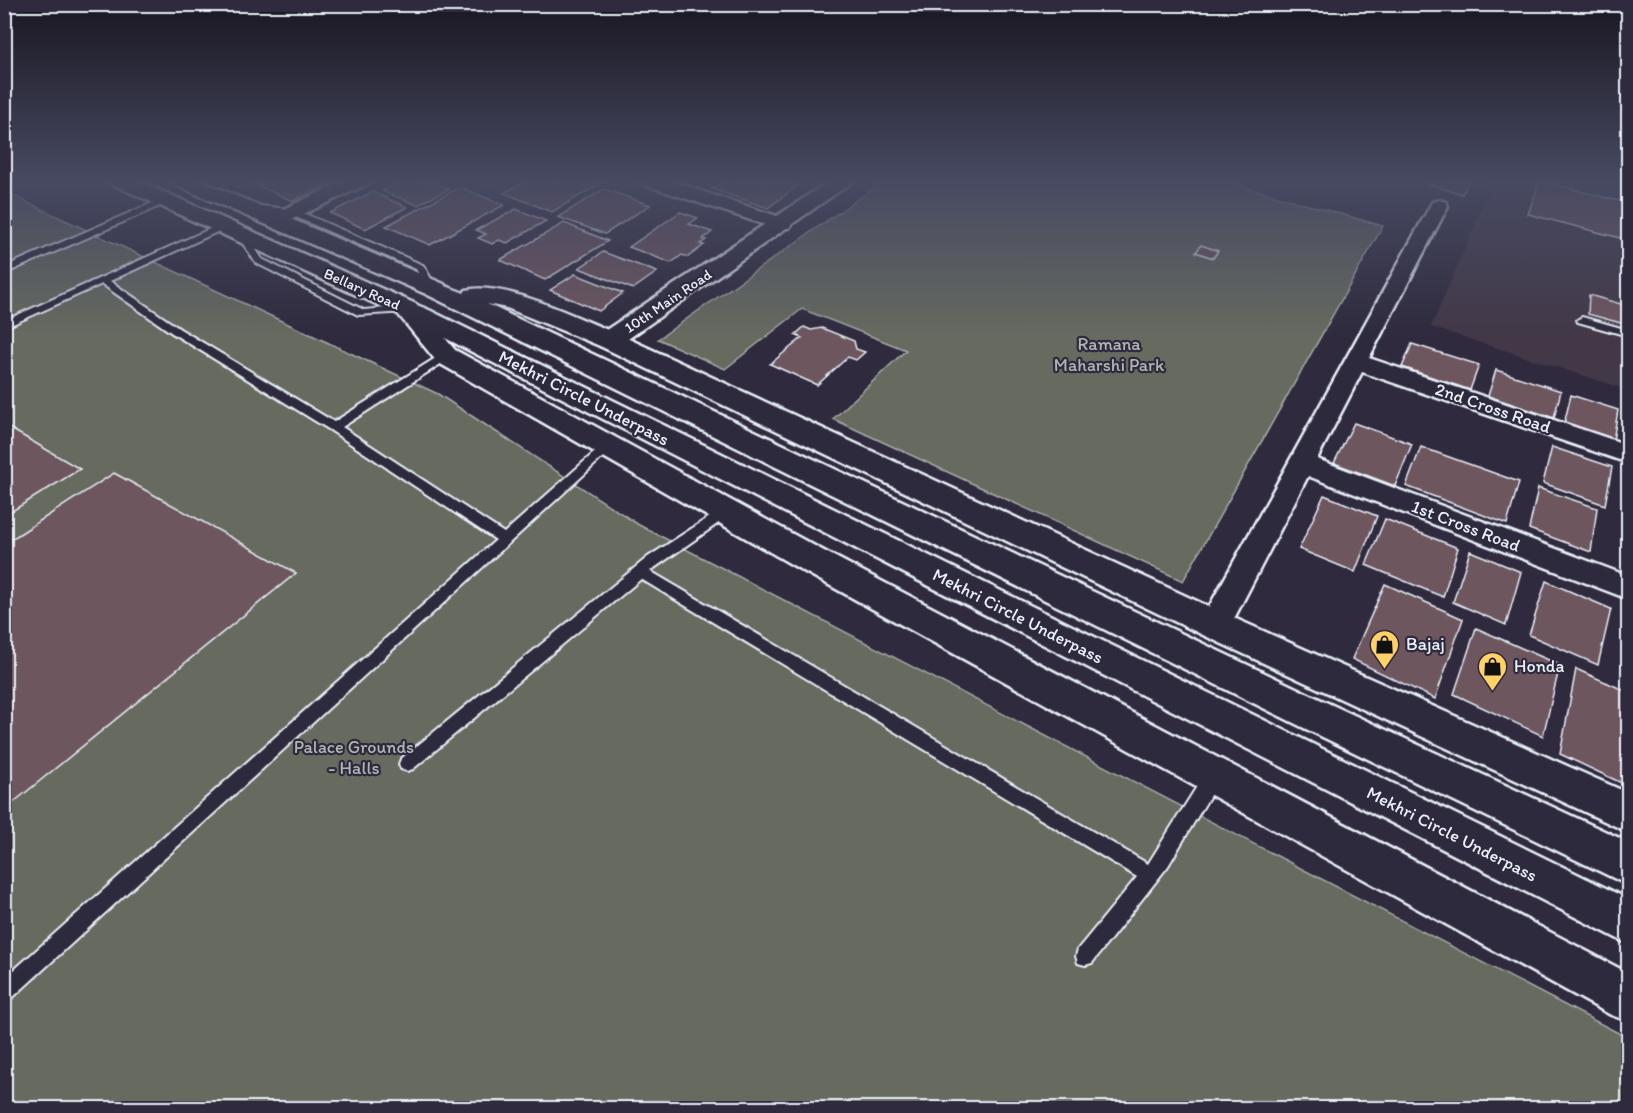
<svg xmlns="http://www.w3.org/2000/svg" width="1633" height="1113" font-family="Itim,sans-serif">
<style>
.built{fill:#423747}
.green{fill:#666b5e;stroke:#a7aeab;stroke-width:1.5}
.building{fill:#6e565f;stroke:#e8f1f8;stroke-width:1.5}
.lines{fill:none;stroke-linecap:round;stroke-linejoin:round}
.lane-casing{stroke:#e8f1f8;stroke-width:4}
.street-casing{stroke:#e8f1f8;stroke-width:5}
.secondary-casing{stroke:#e8f1f8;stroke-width:5}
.primary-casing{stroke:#e8f1f8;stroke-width:5}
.highway-casing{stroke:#e8f1f8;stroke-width:5}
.lane{fill:#2f2a3d;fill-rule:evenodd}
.street{fill:#2f2a3d;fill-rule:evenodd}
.secondary{fill:#2f2a3d;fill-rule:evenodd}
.primary{fill:#2f2a3d;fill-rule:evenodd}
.highway{fill:#2f2a3d;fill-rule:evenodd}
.labels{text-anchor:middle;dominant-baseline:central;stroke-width:4.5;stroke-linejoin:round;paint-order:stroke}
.far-street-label{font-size:15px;fill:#e8f1f8;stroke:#2f2a3d}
.park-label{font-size:18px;fill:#aeb5b3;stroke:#2f2a3d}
.street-label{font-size:18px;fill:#e8f1f8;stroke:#2f2a3d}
.poi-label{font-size:18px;fill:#e8f1f8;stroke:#2f2a3d;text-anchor:start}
</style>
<rect width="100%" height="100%" fill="#2f2a3d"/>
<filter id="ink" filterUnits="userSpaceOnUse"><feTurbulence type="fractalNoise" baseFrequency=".0167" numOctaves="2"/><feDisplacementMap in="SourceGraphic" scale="12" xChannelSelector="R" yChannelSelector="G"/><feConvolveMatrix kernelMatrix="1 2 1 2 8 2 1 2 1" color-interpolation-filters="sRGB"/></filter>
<g filter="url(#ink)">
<polygon class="built" points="1494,180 1628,180 1628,390 1431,327"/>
<g class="green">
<polygon points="885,180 1220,180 1383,226 1183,581 833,419 906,350 802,309 725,369 658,339"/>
<polygon points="5,192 438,394 639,525 1628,1038 1628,1108 5,1108"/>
</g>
<g class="building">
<polygon points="254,180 333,180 335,181 293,201 250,182"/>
<polygon points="403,180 428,180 449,189 417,205 382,191"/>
<polygon points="528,180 604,180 605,181 552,212 504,193"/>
<polygon points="725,180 779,180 797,186 768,208 712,189"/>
<polygon points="1429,180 1470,180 1462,194 1427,184"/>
<polygon points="1540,181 1628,203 1628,240 1528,214"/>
<polygon points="460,187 504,205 430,245 386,226"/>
<polygon points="604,189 650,205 605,234 558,217"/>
<polygon points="372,192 407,207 365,229 330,213"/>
<polygon points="516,209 546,221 507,243 499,240 492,244 478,238 486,234 476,230"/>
<polygon points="680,212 698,218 689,224 712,232 703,239 706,240 700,244 704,245 688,257 682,255 671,263 629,247"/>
<polygon points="564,223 608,241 545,280 500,260"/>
<polygon points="1201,245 1218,251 1213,258 1196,252"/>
<polygon points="603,252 657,272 633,289 579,268"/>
<polygon points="575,274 623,293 599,311 550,290"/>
<polygon points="1589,295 1628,306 1628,325 1588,314"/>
<polygon points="804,327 811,330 822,328 854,341 856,349 865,352 856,360 848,357 817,385 770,364 802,338 795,335"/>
<polygon points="1412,344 1479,365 1470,390 1402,367"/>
<polygon points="1496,370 1561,391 1554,418 1488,396"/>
<polygon points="1571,395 1618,410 1613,441 1564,424"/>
<polygon points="1354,423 1412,444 1395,486 1334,463"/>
<polygon points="4,425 80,469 4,516"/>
<polygon points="1421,447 1519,482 1507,524 1406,486"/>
<polygon points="1552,447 1612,467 1605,505 1543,483"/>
<polygon points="114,473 296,573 4,810 4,544"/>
<polygon points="1538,488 1597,508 1591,552 1529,529"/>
<polygon points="1324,495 1377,516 1355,572 1299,549"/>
<polygon points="1385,519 1458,548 1443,597 1366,565"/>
<polygon points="1470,551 1521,572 1506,625 1453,602"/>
<polygon points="1546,581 1611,609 1598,665 1529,635"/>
<polygon points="1385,584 1463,619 1435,699 1352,659"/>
<polygon points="1476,628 1560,665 1543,736 1454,694"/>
<polygon points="1576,669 1628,692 1628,786 1560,754"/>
</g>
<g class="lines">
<defs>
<g id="lane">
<polygon points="166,197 170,200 169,202 4,274 4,267"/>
<polygon points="253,205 296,210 423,265 436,287 431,290 427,289 416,269 291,215 250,210 250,206"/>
<polygon points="223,223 228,226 226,228 110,281 180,329 334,422 442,354 450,354 450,358 342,427 504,533 604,444 612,444 614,447 11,999 4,1001 4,979 496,540 330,430 172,333 102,284 4,328 4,321"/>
<polygon points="242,232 245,233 262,259 364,310 407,306 412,309 407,312 358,315 256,263 237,235"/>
<polygon points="1582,317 1628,330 1628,336 1578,322 1577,320"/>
<polygon points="725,507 730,509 731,512 730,515 650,571 1148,864 1206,772 1212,769 1218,772 1220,777 1218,782 1168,866 1092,963 1085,965 1078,963 1076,956 1078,949 1137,877 641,579 413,769 407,771 401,769 399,764 401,759 648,557"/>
</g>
<g id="street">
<polygon points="347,180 371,180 368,184 282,224 268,224 265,220 268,216"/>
<polygon points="639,180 667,180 789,220 792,224 789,228 775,228 642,184"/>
<polygon points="1439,200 1446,202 1448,206 1369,358 1628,445 1628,463 1362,372 1317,459 1628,576 1628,599 1308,476 1226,634 1215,637 1204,634 1200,625 1204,616 1430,206 1432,202"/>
</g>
<polygon id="secondary" points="831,180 855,180 618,346 609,348 600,346 596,340 600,334"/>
<g id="primary">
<polygon points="109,180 137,180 416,304 420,309 416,314 407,317 398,314 112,184"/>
<polygon points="170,180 199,180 444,284 447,289 444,294 435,296 426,294 173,184"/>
</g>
<g id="highway">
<path d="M435,282l29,11 2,-3c39,-10 115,30 152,44l609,281 401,178v39l-425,-197 -603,-289 -93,-38 -20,-4 843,400 298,138v43l-324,-157 -878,-434 -3,-5 3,-5z"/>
<polygon points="407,301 429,310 1628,899 1628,944 445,338 455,350 822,550 1628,973 1628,1021 1611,1015 798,568 437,362 394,309 398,304"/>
</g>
</defs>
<use href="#lane" class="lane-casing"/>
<use href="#street" class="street-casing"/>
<use href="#secondary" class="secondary-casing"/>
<use href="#primary" class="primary-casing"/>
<use href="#highway" class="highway-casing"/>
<use href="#lane" class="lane"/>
<use href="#street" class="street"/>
<use href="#secondary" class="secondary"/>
<use href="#primary" class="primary"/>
<use href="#highway" class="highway"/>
</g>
</g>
<linearGradient id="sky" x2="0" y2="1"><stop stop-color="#1a1722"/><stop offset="0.54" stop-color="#474a62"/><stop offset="1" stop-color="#474a62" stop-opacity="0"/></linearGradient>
<rect width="1633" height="336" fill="url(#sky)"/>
<defs>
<symbol id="shop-pin" viewBox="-11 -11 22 30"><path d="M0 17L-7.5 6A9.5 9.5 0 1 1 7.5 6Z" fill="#ffd166" stroke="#2f2a3d"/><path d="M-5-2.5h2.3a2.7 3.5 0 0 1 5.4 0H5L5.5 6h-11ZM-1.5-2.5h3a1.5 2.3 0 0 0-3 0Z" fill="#111"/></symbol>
</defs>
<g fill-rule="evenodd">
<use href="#shop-pin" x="1368" y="628" width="33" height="45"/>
<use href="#shop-pin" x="1476" y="650" width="33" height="45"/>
</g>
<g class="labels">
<g class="far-street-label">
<text transform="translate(362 289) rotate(24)">Bellary Road</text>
<text transform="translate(668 301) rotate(-34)">10th Main Road</text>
</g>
<g class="park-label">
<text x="1109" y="344">Ramana<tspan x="1109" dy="21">Maharshi Park</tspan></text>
<text x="354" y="747">Palace Grounds<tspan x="354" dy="21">- Halls</tspan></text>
</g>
<g class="street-label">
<text transform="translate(584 398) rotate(27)">Mekhri Circle Underpass</text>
<text transform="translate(1493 408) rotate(19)">2nd Cross Road</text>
<text transform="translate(1466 526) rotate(21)">1st Cross Road</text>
<text transform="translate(1018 616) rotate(27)">Mekhri Circle Underpass</text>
<text transform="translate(1452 834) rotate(27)">Mekhri Circle Underpass</text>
</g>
<g class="poi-label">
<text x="1406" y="644">Bajaj</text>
<text x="1514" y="666">Honda</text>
</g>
</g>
<rect width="1633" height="1113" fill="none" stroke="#2f2a3d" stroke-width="24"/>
<rect x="12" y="12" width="1609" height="1089" fill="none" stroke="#e8f1f8" stroke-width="2" filter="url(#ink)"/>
</svg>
